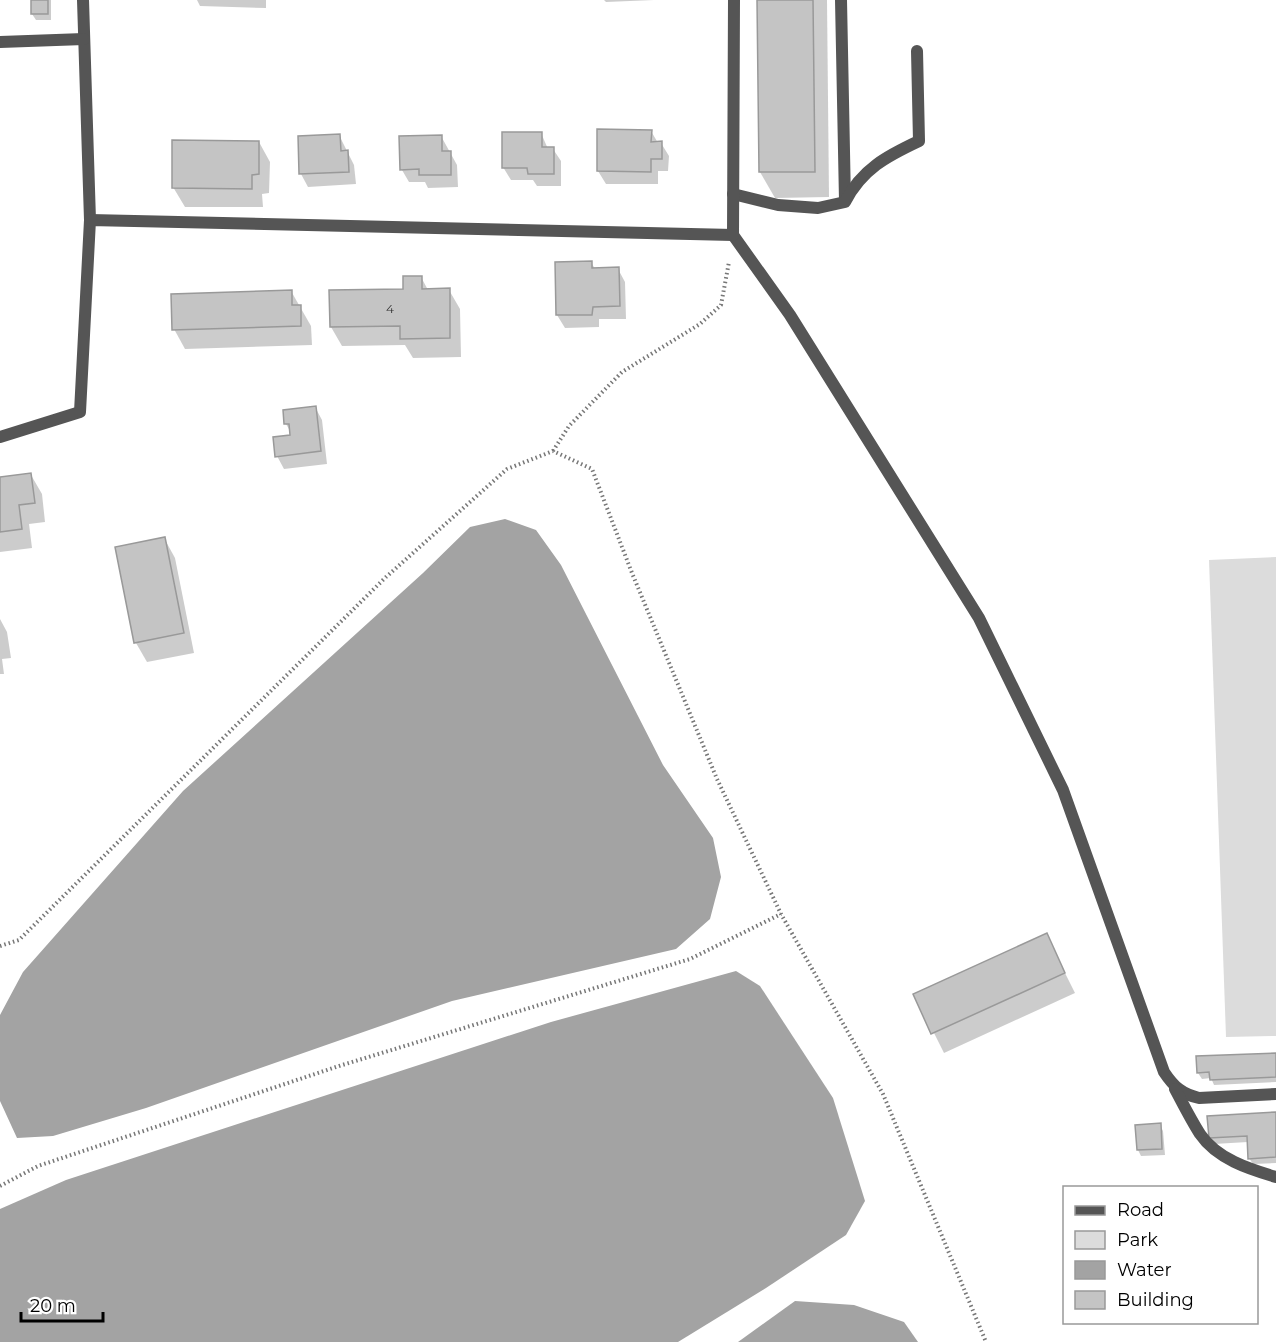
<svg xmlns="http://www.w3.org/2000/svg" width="1276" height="1342" font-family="Montserrat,sans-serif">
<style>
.green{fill:#dcdcdc}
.water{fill:#a3a3a3}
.shadow{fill:#0003}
.building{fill:#c4c4c4;stroke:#999;stroke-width:1.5}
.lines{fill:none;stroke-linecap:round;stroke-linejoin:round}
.path{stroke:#777;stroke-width:4;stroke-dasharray:1.5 3;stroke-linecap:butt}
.service{stroke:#555;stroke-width:12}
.minor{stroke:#555;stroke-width:12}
.labels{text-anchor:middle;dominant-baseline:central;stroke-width:5;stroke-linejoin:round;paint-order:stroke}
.number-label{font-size:12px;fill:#313131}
</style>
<rect width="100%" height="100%" fill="#fff"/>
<polygon class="green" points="1276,557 1276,1036 1226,1037 1209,560"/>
<g class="water">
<polygon points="505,519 536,530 561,565 663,765 713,838 721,877 710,919 676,949 452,1001 146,1108 53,1136 17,1138 0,1101 0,1015 23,972 183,791 423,573 470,527"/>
<polygon points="736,971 760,986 833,1098 865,1201 846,1235 766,1288 678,1342 0,1342 0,1209 66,1180 551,1022"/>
<polygon points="795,1301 854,1305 904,1322 918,1342 738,1342"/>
</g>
<g class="shadow">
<polygon points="32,0 51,0 51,20 36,20 32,14"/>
<polygon points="197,0 266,0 266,8 200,6"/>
<polygon points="604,0 654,0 606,2"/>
<polygon points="758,0 827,0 829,197 775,198 760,172"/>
<polygon points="599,131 651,131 658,143 661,143 669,156 668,171 658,171 658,184 606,184 598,171"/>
<polygon points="541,133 548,149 553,149 561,161 561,186 537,186 533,180 511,180 503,167"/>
<polygon points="339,135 354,165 356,184 308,187 301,174 299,138"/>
<polygon points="441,136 457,165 458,187 428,188 425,182 409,182 402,170"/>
<polygon points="259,142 270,162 269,193 262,194 263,207 185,207 173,187"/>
<polygon points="591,262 595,269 618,269 625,282 626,319 599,319 599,327 565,328 557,315"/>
<polygon points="421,277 428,290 449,290 460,309 461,357 413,358 405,345 342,346 331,327 405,290"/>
<polygon points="291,291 311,326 312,345 185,349 174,329"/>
<polygon points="315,407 322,420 327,464 284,469 277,456 293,436 286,424"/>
<polygon points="31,475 42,494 45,522 29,524 32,548 0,552 0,478"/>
<polygon points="164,538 175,558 194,653 147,662 136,643 117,548"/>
<polygon points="0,619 7,632 11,658 2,659 4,674 0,674"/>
<polygon points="1046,935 1075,993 944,1053 915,995"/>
<polygon points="1276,1054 1276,1082 1214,1085 1211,1078 1202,1079 1198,1073"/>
<polygon points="1276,1114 1276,1163 1253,1164 1249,1158 1248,1142 1214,1144 1210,1138"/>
<polygon points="1160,1125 1163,1131 1165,1155 1141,1156 1138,1150 1137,1126"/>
</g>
<g class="building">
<rect x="31" y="0" width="17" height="14"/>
<polygon points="757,0 813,0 815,172 759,172"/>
<polygon points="597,129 652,130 651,142 662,141 662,159 651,159 651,172 597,171"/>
<polygon points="502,132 542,132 542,147 554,147 554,174 528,174 527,168 502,168"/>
<polygon points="340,134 341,151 348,150 349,172 299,174 298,136"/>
<polygon points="442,135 442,151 451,151 451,175 419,175 419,169 400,170 399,136"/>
<polygon points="172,140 259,141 259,174 252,175 252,189 172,188"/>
<polygon points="592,261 592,268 619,267 620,306 593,307 592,315 556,315 555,262"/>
<polygon points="403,276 422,276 422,289 450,288 450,338 400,339 400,326 330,327 329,290 403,289"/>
<polygon points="292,290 292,305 301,305 301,326 172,330 171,294"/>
<polygon points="316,406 321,451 275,457 273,437 290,435 289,424 284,424 283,410"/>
<polygon points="31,473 35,503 19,505 22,529 0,532 0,477"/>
<polygon points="165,537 184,633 134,643 115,547"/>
<polygon points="1047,933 1065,973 931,1034 913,994"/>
<polygon points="1276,1053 1276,1077 1210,1080 1209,1072 1197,1073 1196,1056"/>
<polygon points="1276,1112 1276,1157 1248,1159 1247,1136 1209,1138 1207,1116"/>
<polygon points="1161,1123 1162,1149 1137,1150 1135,1125"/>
</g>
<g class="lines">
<g class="path">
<polyline points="553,451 569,426 622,372 700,324 721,305 729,262"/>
<polyline points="0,946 19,940 386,577 507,469 553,451 592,469 632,573 717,779 781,914 883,1094 986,1342"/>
<polyline points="0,1186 38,1166 339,1066 690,959 781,914"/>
</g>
<g class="service">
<polyline points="841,0 845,201"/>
<path d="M733,194l45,11 40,3 27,-6c17,-33 42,-46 74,-61l-2,-90"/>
<path d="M733,235l57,80 189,303 84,172 101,282c10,15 18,22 35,26l77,-4"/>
<path d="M1175,1089c8,15 16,31 25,45 17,25 49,35 76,43"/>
</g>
<g class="minor">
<polyline points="83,0 90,220"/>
<polyline points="0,42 84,39"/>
<polyline points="0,437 80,412 90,220 733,235 734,0"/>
</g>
</g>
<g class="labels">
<g class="number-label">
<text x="390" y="308">4</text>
</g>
</g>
<rect x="1063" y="1186" width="195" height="138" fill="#ffffff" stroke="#999999" stroke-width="1.5"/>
<rect x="1075" y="1206" width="30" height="9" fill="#555555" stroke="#999999" stroke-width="1.5"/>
<text x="1117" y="1216" font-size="18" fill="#000000">Road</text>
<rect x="1075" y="1231" width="30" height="18" fill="#dcdcdc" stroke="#999999" stroke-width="1.5"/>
<text x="1117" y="1246" font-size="18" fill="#000000">Park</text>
<rect x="1075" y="1261" width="30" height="18" fill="#a3a3a3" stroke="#999999" stroke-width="1.5"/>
<text x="1117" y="1276" font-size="18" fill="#000000">Water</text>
<rect x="1075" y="1291" width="30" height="18" fill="#c4c4c4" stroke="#999999" stroke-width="1.5"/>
<text x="1117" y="1306" font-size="18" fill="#000000">Building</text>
<path d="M21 1312v9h82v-9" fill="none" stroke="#000000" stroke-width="3"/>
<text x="30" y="1312" font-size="18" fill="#000000" stroke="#ffffff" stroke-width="4.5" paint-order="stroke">20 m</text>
</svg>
